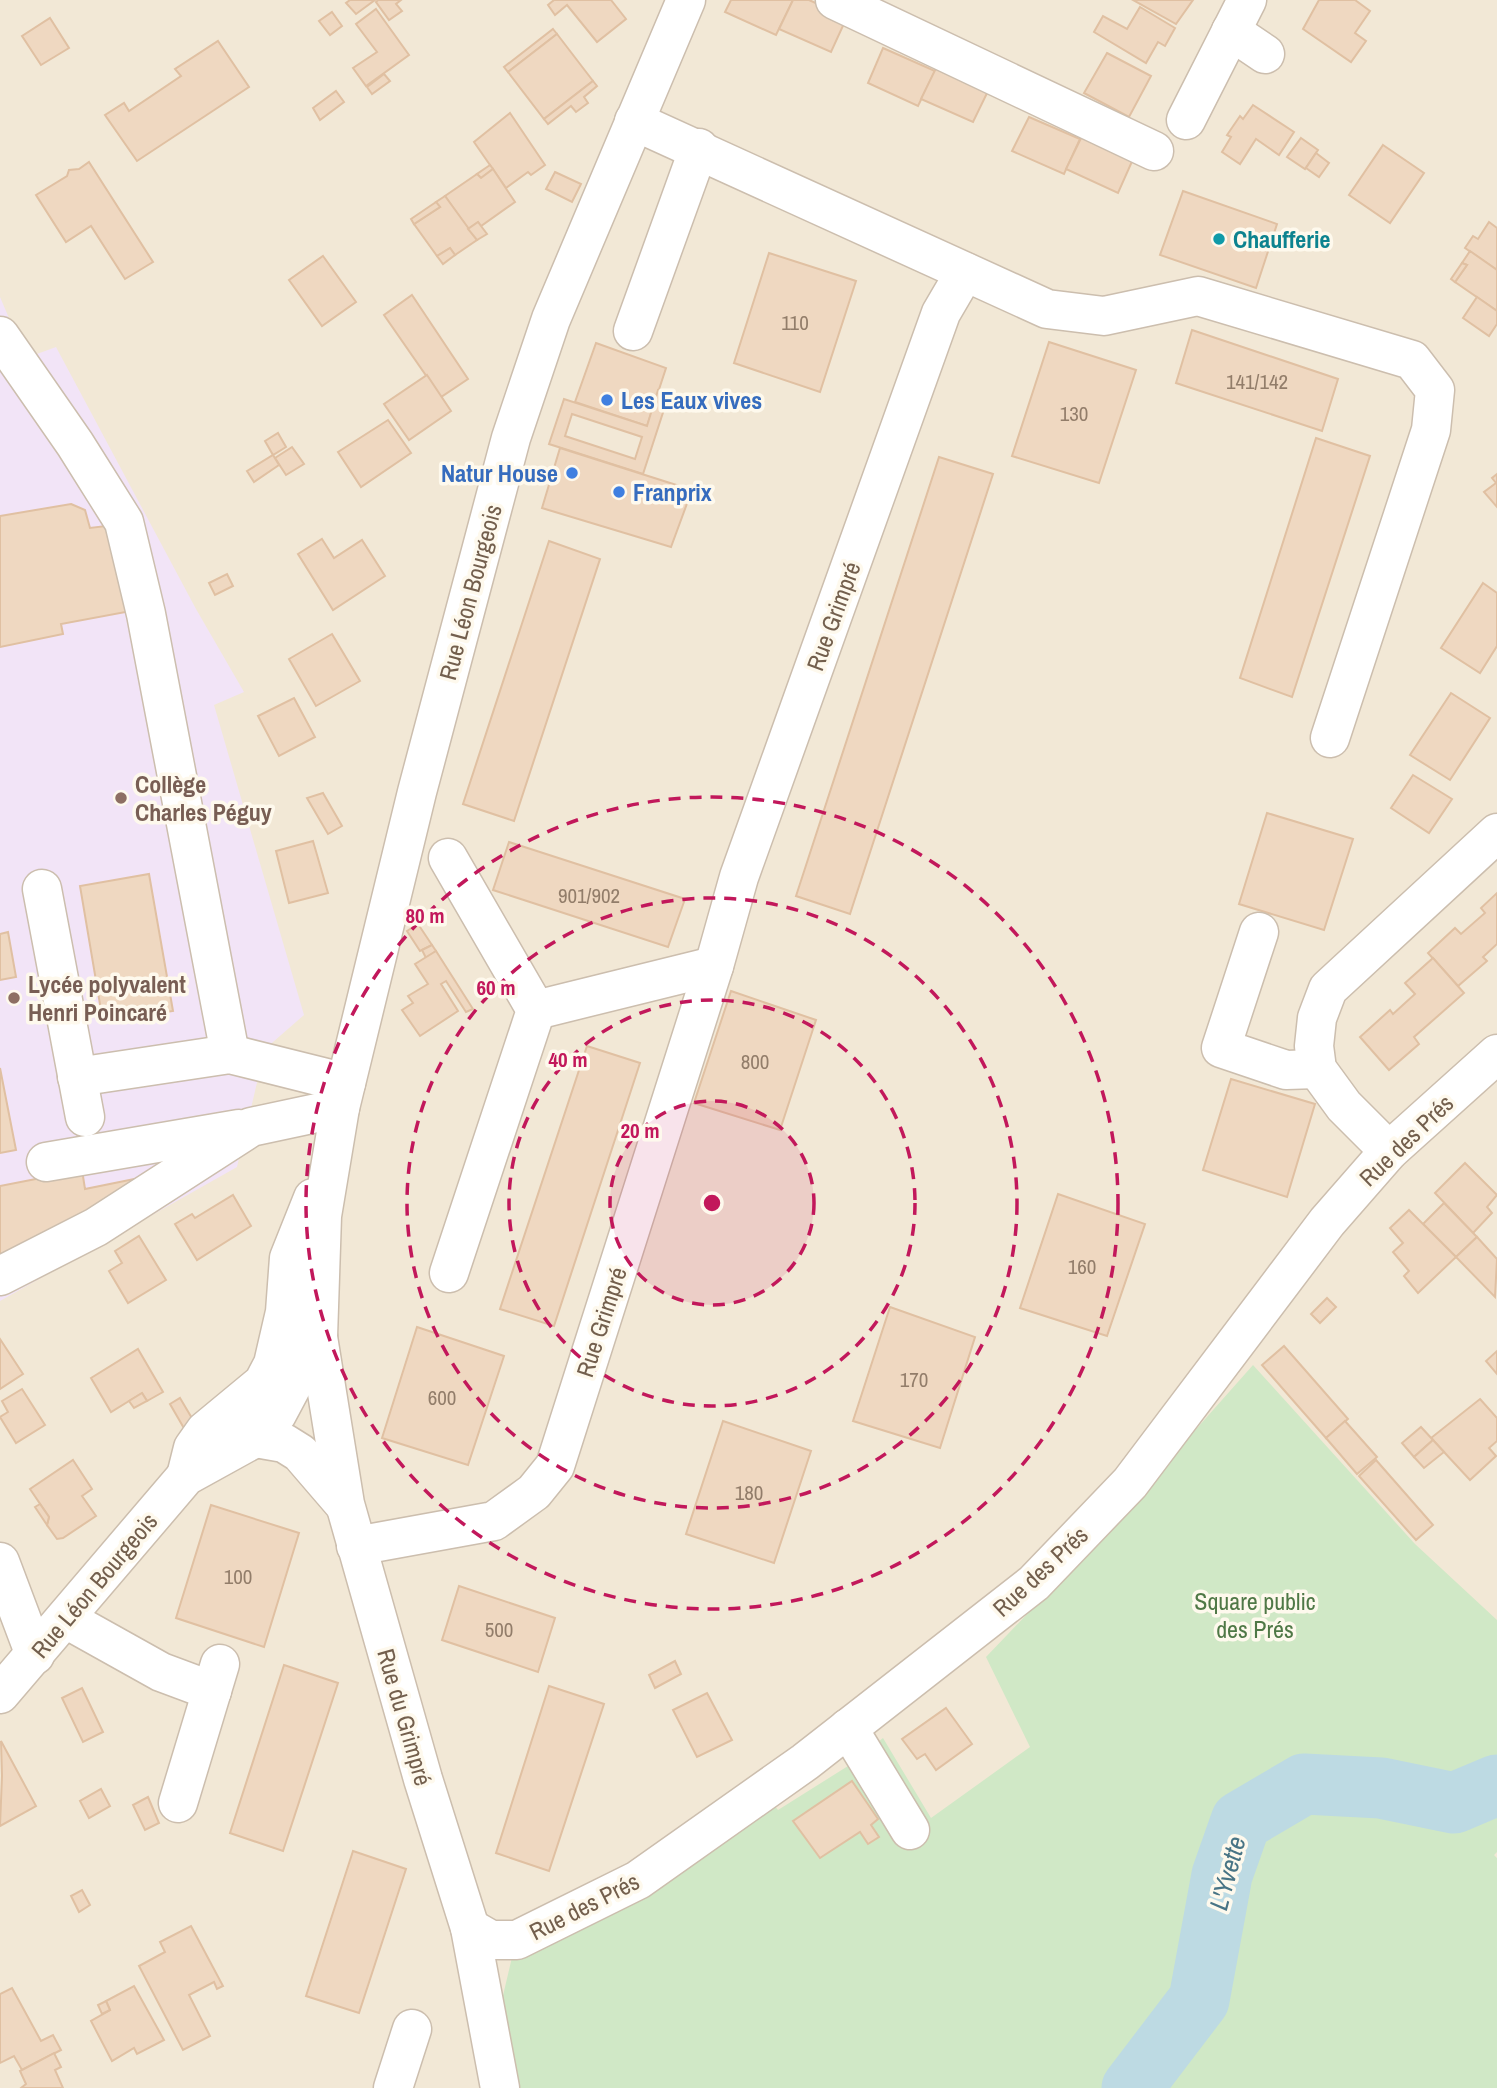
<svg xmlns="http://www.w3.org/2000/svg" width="1497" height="2088" font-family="'Archivo Narrow',sans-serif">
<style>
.residential{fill:#f2e8d6}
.education{fill:#f2e4f7}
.green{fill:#d0e8c6}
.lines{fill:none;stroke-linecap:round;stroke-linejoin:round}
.river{stroke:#bddae3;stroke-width:61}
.building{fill:#efd8c1;stroke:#e0c0a2;stroke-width:2;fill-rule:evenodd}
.minor-casing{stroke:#ccbeae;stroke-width:41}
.minor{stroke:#fff;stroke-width:38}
.ring{fill:none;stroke:#c2185b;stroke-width:3.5;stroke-dasharray:12 9}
.culture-dot{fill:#0f9aa8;stroke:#fef9ed;stroke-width:2.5}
.shop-dot{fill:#3f7fe0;stroke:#fef9ed;stroke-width:2.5}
.education-dot{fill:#8d6e63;stroke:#fef9ed;stroke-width:2.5}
.labels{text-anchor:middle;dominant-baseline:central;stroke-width:7;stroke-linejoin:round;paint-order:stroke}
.number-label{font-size:21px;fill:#927d6a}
.culture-label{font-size:24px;font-weight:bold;fill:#0d838f;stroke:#fef9ed;text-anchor:start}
.shop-label{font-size:24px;font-weight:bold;fill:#366cbe;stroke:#fef9ed;text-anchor:start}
.street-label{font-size:24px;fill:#735f4d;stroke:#fef9ed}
.education-label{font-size:24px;font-weight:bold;fill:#785e54;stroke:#fef9ed;text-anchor:start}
.park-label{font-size:24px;fill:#4f7846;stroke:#fef9ed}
.water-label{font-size:26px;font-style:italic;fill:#487485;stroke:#fef9ed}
.centre{fill:#c2185b;stroke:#fef9ed;stroke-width:3.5}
.ring-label{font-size:21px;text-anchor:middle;font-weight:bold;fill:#c2185b;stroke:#fef9ed;stroke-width:7;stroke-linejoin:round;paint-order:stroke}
</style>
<rect width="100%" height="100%" fill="#fbf5e7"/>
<rect class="residential" x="0" y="0" width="1497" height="2088"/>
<polygon class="education" points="0,297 26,358 56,347 196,609 244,692 214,705 304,1015 265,1049 237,1167 0,1301"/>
<polygon class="green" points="1253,1365 1415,1544 1497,1620 1497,1852 1494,1855 1497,1858 1497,2088 509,2088 497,2021 513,1953 771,1801 778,1810 848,1766 883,1738 931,1818 1030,1747 986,1657 1096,1542"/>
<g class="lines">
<polyline class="river" points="1132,2088 1199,2000 1222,1875 1241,1821 1304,1784 1381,1788 1454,1803 1497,1785"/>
</g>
<g class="building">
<polygon points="350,0 375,0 356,14 346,3"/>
<polygon points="378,0 401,0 396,4 402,11 389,20 376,2"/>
<polygon points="554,0 611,0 626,19 597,42 567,5 555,15 548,5"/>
<polygon points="731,0 793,0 776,35 725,12"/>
<polygon points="793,0 809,0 847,17 831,52 779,29"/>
<polygon points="1133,0 1193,0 1176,24"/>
<polygon points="1319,0 1355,0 1370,11 1355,33 1366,41 1351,62 1303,29"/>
<polygon points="1140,7 1175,28 1165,46 1158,42 1146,63 1094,32 1103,16 1127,29"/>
<polygon points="376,9 409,55 366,86 353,68 377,52 356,24"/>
<polygon points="332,12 342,26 330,35 319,21"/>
<polygon points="50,18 69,48 41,65 22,36"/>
<polygon points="553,29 557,34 508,72 504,67"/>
<polygon points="557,34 593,81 544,119 508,72"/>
<polygon points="218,41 249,87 137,161 105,115 124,103 129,111 181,76 175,69"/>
<polygon points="883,48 935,71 918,106 868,83"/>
<polygon points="1107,53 1151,76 1129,117 1084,93"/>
<polygon points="938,64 990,87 973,122 921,99"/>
<polygon points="384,74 390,81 372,94 367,87"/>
<polygon points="593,81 597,86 584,97 588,103 576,112 571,106 548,124 544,119"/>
<polygon points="336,91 344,102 320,120 313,108"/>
<polygon points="1253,105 1294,132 1279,155 1256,139 1240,164 1222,152 1231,137 1227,135 1240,116 1243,119"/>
<polygon points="510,113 545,165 531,175 528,172 506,188 474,142"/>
<polygon points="1029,117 1080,139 1064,174 1012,151"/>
<polygon points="1083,134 1134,157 1118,193 1066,169"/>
<polygon points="1301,138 1318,150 1305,169 1287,157"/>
<polygon points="1383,145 1424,173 1390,223 1349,195"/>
<polygon points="1316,153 1329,163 1319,177 1306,168"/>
<polygon points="89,162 153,262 125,279 91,226 66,242 36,195 67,176 69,170 79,169"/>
<polygon points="490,165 493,169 481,178 477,174"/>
<polygon points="493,169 515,202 481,226 478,222 468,229 445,196 477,174 481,178"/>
<polygon points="555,172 581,184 572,202 546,189"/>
<polygon points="1183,191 1277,224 1256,288 1160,255"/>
<polygon points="445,196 477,240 455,255 450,248 437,256 414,224 440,207 436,202"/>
<polygon points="436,202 440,207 414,224 411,219"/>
<polygon points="478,222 487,234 477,240 468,229"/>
<polygon points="1489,222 1497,228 1497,270 1465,248 1473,236 1478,239"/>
<polygon points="450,248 455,255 443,264 437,256"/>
<polygon points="1470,251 1497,270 1497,311 1455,282 1467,265 1462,263"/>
<polygon points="769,253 856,281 820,392 734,363"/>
<polygon points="323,256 356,302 322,326 289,280"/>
<polygon points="1462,263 1467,265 1455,282 1451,279"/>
<polygon points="412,295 468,379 441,397 384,315"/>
<polygon points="1477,297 1497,311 1497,324 1489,336 1463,318"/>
<polygon points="1192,330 1338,379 1322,431 1176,383"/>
<polygon points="1049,342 1136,370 1099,483 1012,456"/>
<polygon points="596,343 666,368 647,426 575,402"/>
<polygon points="427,375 451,411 409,440 384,404"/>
<path d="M658,390l11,4 -26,80 -94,-30 15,-45 83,27zM572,414l70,23 -7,22 -70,-23z"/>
<polygon points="388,420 411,453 361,487 338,452"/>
<polygon points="278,433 286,447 273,455 265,441"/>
<polygon points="1316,438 1370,456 1292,697 1240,678"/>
<polygon points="292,447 304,464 286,475 275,458"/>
<polygon points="560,448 692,490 671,547 542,508"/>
<polygon points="273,455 279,465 254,482 247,471"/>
<polygon points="939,457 993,474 850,914 796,896"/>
<polygon points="1497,474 1497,507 1484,492 1496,483 1492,478"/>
<polygon points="71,504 85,510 90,528 114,525 131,611 61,624 63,634 0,647 0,516"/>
<polygon points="322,539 334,558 362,540 385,576 333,610 298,554"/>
<polygon points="549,541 600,559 514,821 463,804"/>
<polygon points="227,574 233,586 215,595 209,583"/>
<polygon points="1483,583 1497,593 1497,646 1480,673 1441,648"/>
<polygon points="332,634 360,681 316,706 289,659"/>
<polygon points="1451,693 1490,718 1450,780 1410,755"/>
<polygon points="294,698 315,737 279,756 258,716"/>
<polygon points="1413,775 1452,799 1429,833 1391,808"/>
<polygon points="323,793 342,826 328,834 307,798"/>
<polygon points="1267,813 1353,839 1324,930 1239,904"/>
<polygon points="313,841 328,893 289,903 276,851"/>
<polygon points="509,842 685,899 668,947 493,890"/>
<polygon points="149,874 173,1011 103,1022 80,886"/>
<polygon points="1497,893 1497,944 1483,957 1487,961 1458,986 1428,953 1455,928 1461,934 1485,913 1481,908"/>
<polygon points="418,924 432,945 420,951 407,931"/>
<polygon points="8,932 16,977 0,980 0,934"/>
<polygon points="432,945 436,951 426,958 422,950"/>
<polygon points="436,951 473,1009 466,1012 446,981 441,984 458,1011 420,1036 402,1010 413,1003 408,996 428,984 415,964"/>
<polygon points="1433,958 1464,993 1414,1037 1419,1044 1389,1070 1360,1037 1390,1010 1393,1014 1415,994 1405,983"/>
<polygon points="731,991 816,1020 780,1130 694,1103"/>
<polygon points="587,1046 640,1063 554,1326 500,1309"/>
<polygon points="0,1068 16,1150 0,1153"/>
<polygon points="1231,1079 1315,1104 1287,1197 1203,1170"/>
<polygon points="1465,1163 1497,1195 1487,1207 1492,1213 1473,1233 1435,1193"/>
<polygon points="82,1170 85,1189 154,1175 0,1265 0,1186"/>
<polygon points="1058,1194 1145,1224 1107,1336 1020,1308"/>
<polygon points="233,1195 251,1226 197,1260 175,1224 192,1214 195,1218"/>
<polygon points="1444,1203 1477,1237 1456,1257 1423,1224"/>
<polygon points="1409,1210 1456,1257 1418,1293 1404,1276 1409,1271 1393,1252 1403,1243 1390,1228"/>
<polygon points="139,1236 166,1280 128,1303 109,1271 122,1263 115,1251"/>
<polygon points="1477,1237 1497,1259 1495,1297 1456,1257"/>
<polygon points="1327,1298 1336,1307 1320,1323 1311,1314"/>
<polygon points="890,1307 975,1337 940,1448 853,1421"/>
<polygon points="417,1327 504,1356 468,1465 382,1438"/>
<polygon points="0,1339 23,1374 0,1389"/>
<polygon points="1284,1346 1348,1419 1326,1438 1262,1365"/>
<polygon points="138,1349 163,1392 147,1401 142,1393 111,1412 91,1378"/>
<polygon points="1497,1351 1497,1374 1486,1361"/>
<polygon points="22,1389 45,1425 16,1443 0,1417 8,1412 2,1401"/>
<polygon points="142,1393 147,1401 134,1408 129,1401"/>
<polygon points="180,1398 193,1420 185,1430 170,1404"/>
<polygon points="1480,1399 1497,1418 1497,1441 1489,1448 1496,1456 1470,1480 1431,1438"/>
<polygon points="723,1421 811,1451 774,1563 686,1534"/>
<polygon points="1345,1421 1377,1457 1357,1474 1326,1438"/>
<polygon points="1421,1427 1433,1440 1414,1457 1402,1443"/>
<polygon points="1433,1440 1444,1452 1424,1468 1414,1457"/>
<polygon points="73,1460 92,1489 82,1496 96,1516 63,1538 57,1539 47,1525 49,1517 30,1489"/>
<polygon points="1376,1460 1433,1525 1416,1540 1359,1476"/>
<polygon points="40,1504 49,1517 47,1525 35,1507"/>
<polygon points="211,1505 299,1533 264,1647 176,1618"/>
<polygon points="459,1586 555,1618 538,1672 442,1640"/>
<polygon points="675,1661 681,1674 655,1688 649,1675"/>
<polygon points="284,1665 338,1683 283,1851 230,1833"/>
<polygon points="549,1686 604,1704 549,1871 496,1853"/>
<polygon points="82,1688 103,1732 83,1742 62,1698"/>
<polygon points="707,1693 732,1740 697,1757 673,1710"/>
<polygon points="946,1708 972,1744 936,1770 925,1754 917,1759 902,1739"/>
<polygon points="1,1741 36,1806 0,1826 2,1776"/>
<polygon points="852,1781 878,1819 871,1825 879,1837 868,1844 860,1832 820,1858 793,1821"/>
<polygon points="101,1789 110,1806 89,1818 80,1801"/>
<polygon points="148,1797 159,1823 145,1830 133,1805"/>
<polygon points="353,1851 406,1869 359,2013 306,1996"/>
<polygon points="82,1890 90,1905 79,1912 71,1896"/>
<polygon points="191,1926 223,1986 217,1989 214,1982 189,1995 210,2036 183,2050 139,1966 165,1952 160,1942"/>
<polygon points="134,1986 164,2040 137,2054 134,2048 112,2061 91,2021 110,2010 106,2001"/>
<polygon points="12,1988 41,2041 53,2035 61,2050 22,2070 14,2056 0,2063 0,1994"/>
<polygon points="106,2001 110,2010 102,2014 98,2005"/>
<polygon points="54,2053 61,2067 55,2070 63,2088 21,2088 26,2084 20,2071"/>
</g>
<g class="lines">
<defs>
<g id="minor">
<polyline points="835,0 1154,151"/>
<polyline points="1231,31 1265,54"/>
<polyline points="1186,120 1247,0"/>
<polyline points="634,121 1047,309 1104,316 1198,296 1412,360 1435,390 1431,430 1330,738"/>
<polyline points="633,331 699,148"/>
<polyline points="0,336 75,444 124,522 146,614 230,1054"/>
<polyline points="448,858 536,1010 449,1273"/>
<polyline points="42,889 85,1117"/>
<polyline points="1259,932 1221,1048 1286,1070 1317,1069"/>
<polyline points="536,1010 714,966"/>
<polyline points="77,1077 230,1054 346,1083"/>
<polyline points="1389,1151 1344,1106 1317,1069 1314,1046 1317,1018 1328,989 1497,833"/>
<polyline points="46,1162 239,1129"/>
<polyline points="0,1276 96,1227 251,1127 340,1108"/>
<polyline points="318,1337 345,1504 423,1779 470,1928 500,2088"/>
<polyline points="255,1438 284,1443 300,1453 343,1503"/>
<polyline points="186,1476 193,1448 205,1431 263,1383 273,1364 285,1312 289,1258 313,1198"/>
<polyline points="356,1546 494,1521 534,1492 555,1466 714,966 739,877 941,313 965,272"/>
<polyline points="0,1562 35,1655"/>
<polyline points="66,1619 161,1672 212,1691"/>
<polyline points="0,1694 186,1476 255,1438 277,1414 318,1337 322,1216 340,1108 417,792 511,438 551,319 686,0"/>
<polyline points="848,1728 910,1830"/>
<polyline points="178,1803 220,1664"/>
<polyline points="470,1928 491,1940 517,1940 638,1880 805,1762 1034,1583 1130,1483 1327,1222 1389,1151 1497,1054"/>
<polyline points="393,2088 412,2029"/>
</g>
</defs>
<use href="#minor" class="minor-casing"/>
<use href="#minor" class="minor"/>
</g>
<circle cx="712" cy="1203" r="102" fill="#c2185b" fill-opacity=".12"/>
<g class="ring">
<circle cx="712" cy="1203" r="102"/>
<circle cx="712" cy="1203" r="203"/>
<circle cx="712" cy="1203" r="305"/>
<circle cx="712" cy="1203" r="406"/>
</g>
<circle class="culture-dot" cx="1219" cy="239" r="7"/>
<g class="shop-dot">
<circle cx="607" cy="400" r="7"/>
<circle cx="572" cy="473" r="7"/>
<circle cx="619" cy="492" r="7"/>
</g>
<g class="education-dot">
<circle cx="121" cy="798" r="7"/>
<circle cx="14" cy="998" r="7"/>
</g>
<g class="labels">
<g class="number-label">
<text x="795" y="322">110</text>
<text x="1257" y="381">141/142</text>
<text x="1074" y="413">130</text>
<text x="589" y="895">901/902</text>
<text x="755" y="1061">800</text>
<text x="1082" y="1266">160</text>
<text x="914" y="1379">170</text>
<text x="442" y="1397">600</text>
<text x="749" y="1492">180</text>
<text x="238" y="1576">100</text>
<text x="499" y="1629">500</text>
</g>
<g class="culture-label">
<text x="1233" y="239">Chaufferie</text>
</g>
<g class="shop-label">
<text x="621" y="400">Les Eaux vives</text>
<text x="558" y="473" text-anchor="end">Natur House</text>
<text x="633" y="492">Franprix</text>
</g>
<g class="street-label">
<text transform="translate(470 592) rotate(-75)">Rue Léon Bourgeois</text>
<text transform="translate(833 616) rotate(-70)">Rue Grimpré</text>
<text transform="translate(1406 1140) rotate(-44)">Rue des Prés</text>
<text transform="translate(601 1322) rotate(-72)">Rue Grimpré</text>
<text transform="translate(1040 1571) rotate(-43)">Rue des Prés</text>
<text transform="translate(94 1585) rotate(-50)">Rue Léon Bourgeois</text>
<text transform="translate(405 1717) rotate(74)">Rue du Grimpré</text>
<text transform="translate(584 1906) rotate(-27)">Rue des Prés</text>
</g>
<g class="education-label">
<text x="135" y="784">Collège<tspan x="135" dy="28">Charles Péguy</tspan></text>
<text x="28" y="984">Lycée polyvalent<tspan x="28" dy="28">Henri Poincaré</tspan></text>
</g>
<g class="park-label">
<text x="1255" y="1601">Square public<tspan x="1255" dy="28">des Prés</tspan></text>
</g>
<g class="water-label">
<text transform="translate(1227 1873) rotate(-75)">L'Yvette</text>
</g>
</g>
<circle cx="712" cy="1203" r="10" class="centre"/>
<g class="ring-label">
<text x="425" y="923">80 m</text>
<text x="496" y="995">60 m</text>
<text x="568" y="1067">40 m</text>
<text x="640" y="1138">20 m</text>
</g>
</svg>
